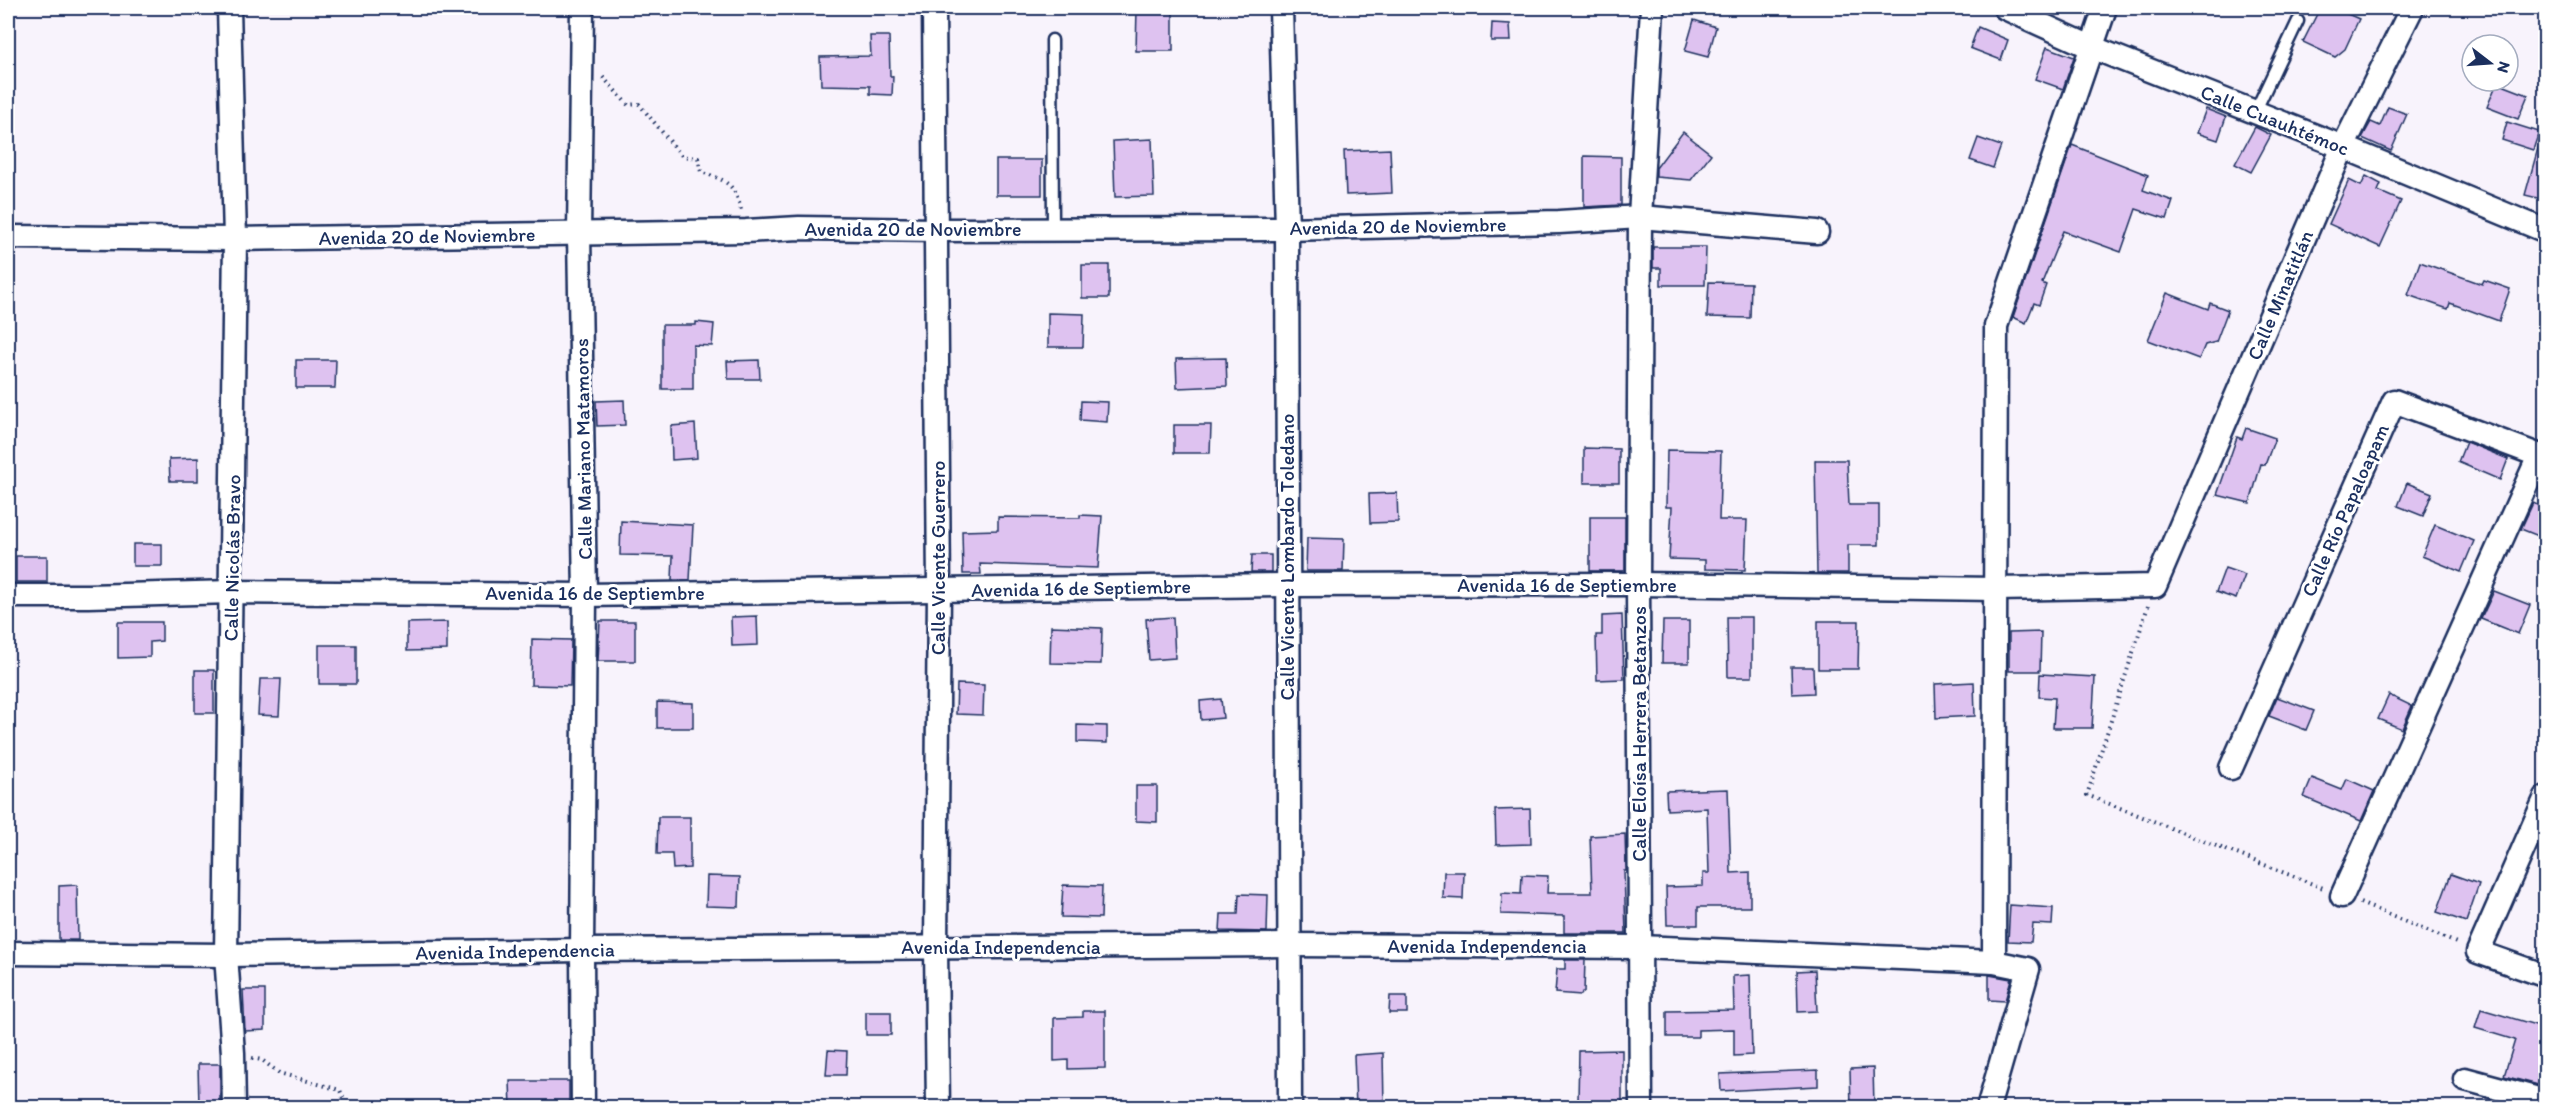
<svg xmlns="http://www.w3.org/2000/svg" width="2553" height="1115" font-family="Itim,sans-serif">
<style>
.building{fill:#dec2f0;stroke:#1b2f5e;stroke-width:1.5}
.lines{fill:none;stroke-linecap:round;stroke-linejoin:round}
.service-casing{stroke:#1b2f5e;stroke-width:15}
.minor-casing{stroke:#1b2f5e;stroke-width:27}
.path{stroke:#1b2f5e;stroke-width:4;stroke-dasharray:1.5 4.5;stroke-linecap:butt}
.service{stroke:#fff;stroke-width:10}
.minor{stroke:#fff;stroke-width:22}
.labels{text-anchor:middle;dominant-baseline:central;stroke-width:6;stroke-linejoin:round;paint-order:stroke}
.street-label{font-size:20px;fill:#1b2f5e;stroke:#fff}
</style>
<rect width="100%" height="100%" fill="#f8f3fc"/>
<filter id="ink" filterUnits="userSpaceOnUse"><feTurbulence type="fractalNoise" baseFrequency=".0167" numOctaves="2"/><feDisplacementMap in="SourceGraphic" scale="12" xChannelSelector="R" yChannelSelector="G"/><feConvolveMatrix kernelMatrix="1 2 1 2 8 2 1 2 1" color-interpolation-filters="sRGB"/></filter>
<g filter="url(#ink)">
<g class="building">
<polygon points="1137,8 1173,8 1173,51 1136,51"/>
<polygon points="2320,8 2334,8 2359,19 2345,49 2335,57 2303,42"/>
<polygon points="1694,20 1716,27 1708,57 1685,51"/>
<polygon points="1492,23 1510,24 1511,41 1491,41"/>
<polygon points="1978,27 2008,40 2001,60 1970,48"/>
<polygon points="870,36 889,36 890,76 893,76 892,95 870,94 870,86 821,85 820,57 871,56"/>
<polygon points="2047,47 2074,57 2063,89 2035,79"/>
<polygon points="2497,83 2528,95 2518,119 2487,107"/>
<polygon points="2388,107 2407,114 2391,151 2362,138 2371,122 2380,126"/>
<polygon points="2206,109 2226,117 2218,140 2197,133"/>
<polygon points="2507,122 2539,132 2533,150 2502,140"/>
<polygon points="2255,127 2271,135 2251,172 2235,164"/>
<polygon points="1683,132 1711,154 1691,180 1656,177 1656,168"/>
<polygon points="1978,138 2001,146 1993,168 1970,160"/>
<polygon points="1152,139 1154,196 1115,197 1113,141"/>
<polygon points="2540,141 2546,142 2546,200 2525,195"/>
<polygon points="2072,145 2148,175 2143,190 2173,201 2167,219 2136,209 2121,252 2063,231 2042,283 2046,285 2039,305 2034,303 2026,323 2013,317"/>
<polygon points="1390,149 1392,193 1346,195 1344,151"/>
<polygon points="1584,156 1621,157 1621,205 1584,207"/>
<rect x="996" y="160" width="46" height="35"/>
<polygon points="2366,176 2381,184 2378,191 2401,201 2380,247 2329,224 2349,180 2361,186"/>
<polygon points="1653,247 1706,247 1705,285 1661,285 1661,268 1653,268"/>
<polygon points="2420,262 2482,284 2484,280 2510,289 2499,321 2450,303 2448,309 2408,295"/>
<rect x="1082" y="265" width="27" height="33"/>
<polygon points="1709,282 1751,283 1750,318 1707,317"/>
<polygon points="2167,293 2208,309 2210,303 2228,310 2216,342 2205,345 2199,359 2148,340"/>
<polygon points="1048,313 1084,314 1083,347 1048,347"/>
<polygon points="696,322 714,324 712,346 693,345 693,389 662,389 662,325 696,325"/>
<polygon points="1226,358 1227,386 1177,388 1176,359"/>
<polygon points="296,360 336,360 335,388 296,388"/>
<polygon points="759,360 760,379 728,379 727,361"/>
<polygon points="624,400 625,425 597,426 596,401"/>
<polygon points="1081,401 1108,402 1107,422 1080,420"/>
<polygon points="695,424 697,458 672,460 671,426"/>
<polygon points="1174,425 1211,425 1210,453 1174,453"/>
<polygon points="2246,428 2275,438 2265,465 2261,464 2250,503 2217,495 2237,437 2242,439"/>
<polygon points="2466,442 2508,459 2500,480 2458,462"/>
<polygon points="1584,448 1619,449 1619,483 1584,483"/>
<polygon points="1667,450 1721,451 1719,520 1747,520 1745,570 1705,569 1705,560 1669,559 1672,507 1666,507"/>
<polygon points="198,458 198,481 170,481 169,459"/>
<polygon points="1815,460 1847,460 1849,505 1879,505 1879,545 1848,545 1848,573 1817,573"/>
<polygon points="2407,483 2432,493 2423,516 2398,506"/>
<polygon points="1397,493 1398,522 1370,523 1369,494"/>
<polygon points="2533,503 2546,509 2546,539 2521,529"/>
<polygon points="1080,515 1102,516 1098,568 980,564 981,574 963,574 962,531 998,530 998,517 1080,518"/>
<rect x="1590" y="517" width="35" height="54"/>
<polygon points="621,521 693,525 690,580 672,580 673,556 620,555"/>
<polygon points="2435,525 2474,541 2461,572 2422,556"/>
<polygon points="1307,538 1344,539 1343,571 1306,571"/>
<rect x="133" y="544" width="29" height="22"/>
<polygon points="1252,555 1271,555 1271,572 1251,572"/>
<rect x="16" y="556" width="31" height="26"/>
<polygon points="2225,568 2245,575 2236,599 2216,592"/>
<polygon points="2494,591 2530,605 2518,634 2481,619"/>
<polygon points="1622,615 1624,679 1597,680 1596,635 1602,635 1602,616"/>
<polygon points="757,616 758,645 732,646 731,617"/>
<polygon points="1173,617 1175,658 1149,660 1146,619"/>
<polygon points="1727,617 1752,617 1752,677 1728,677"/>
<polygon points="600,621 635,621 635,661 598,661"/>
<polygon points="1663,621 1689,621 1689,663 1662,663"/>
<polygon points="1818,621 1859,621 1858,669 1818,669"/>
<polygon points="118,622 162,622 162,641 150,642 150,657 118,658"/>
<polygon points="447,622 447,650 407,651 407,623"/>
<polygon points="1051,626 1102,628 1101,664 1050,663"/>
<polygon points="2041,632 2040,671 2009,671 2009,633"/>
<polygon points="532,639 571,640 570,686 531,685"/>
<rect x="319" y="645" width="37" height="39"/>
<polygon points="1791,667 1813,667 1814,693 1792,694"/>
<rect x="195" y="670" width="19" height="43"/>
<polygon points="2040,674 2095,677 2092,728 2053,728 2055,698 2039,697"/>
<polygon points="260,679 281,679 279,716 258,715"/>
<polygon points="1974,682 1975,716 1936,718 1935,684"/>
<polygon points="957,684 984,685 983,715 956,714"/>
<polygon points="2389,695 2412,706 2402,729 2378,719"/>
<polygon points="2277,697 2314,711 2306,730 2269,716"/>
<polygon points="1221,699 1223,718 1201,720 1200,701"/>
<polygon points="657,702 693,703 693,728 657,728"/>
<polygon points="1077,725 1107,726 1107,743 1077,742"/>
<polygon points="2312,778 2342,790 2347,779 2374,791 2361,821 2304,797"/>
<polygon points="1136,786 1157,786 1157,822 1136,821"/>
<polygon points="1728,789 1731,873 1750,872 1750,907 1698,907 1698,925 1667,925 1666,887 1703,886 1703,873 1709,873 1707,808 1667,810 1666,791"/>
<polygon points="1530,809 1531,844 1496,845 1495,810"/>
<polygon points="658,817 690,817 690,868 673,869 672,854 657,854"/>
<polygon points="1625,834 1626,871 1624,871 1626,933 1564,933 1564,916 1501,914 1502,893 1521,894 1522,875 1548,876 1547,893 1592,893 1590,836"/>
<polygon points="1444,872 1464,872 1463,899 1443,898"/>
<polygon points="2451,874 2479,884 2466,922 2437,912"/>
<polygon points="707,876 740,877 739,907 706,906"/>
<polygon points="77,885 78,940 59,940 59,886"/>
<polygon points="1063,885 1102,886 1101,918 1061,917"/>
<polygon points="1239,894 1268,895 1267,932 1220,931 1221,914 1238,914"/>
<polygon points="2010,905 2053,908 2052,925 2033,924 2031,942 2008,941"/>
<polygon points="1565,960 1585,960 1584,992 1582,992 1581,995 1555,993 1557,969 1565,969"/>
<polygon points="1815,970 1817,1011 1798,1012 1797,971"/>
<polygon points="1750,975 1752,1055 1734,1056 1734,1029 1698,1030 1698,1037 1667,1037 1667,1011 1734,1010 1733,976"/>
<polygon points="1989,975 2011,979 2005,1001 1989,1000"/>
<polygon points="243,990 265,990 265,1030 245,1031"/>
<polygon points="1390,996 1407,996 1407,1013 1389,1013"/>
<polygon points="2481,1009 2546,1028 2546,1087 2504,1076 2515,1040 2475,1028"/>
<polygon points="1083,1011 1105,1011 1105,1068 1068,1069 1068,1060 1054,1061 1054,1018 1083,1017"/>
<rect x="866" y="1012" width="25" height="23"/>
<polygon points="828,1050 847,1051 846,1075 826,1075"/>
<polygon points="1622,1050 1622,1107 1589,1107 1589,1101 1578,1101 1579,1051"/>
<polygon points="1383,1053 1384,1107 1356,1107 1354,1055"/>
<polygon points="198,1064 220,1064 220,1106 199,1106"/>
<polygon points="1873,1068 1874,1106 1851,1107 1850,1069"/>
<polygon points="1818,1070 1818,1086 1721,1091 1720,1074"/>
<polygon points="510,1081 569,1081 569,1106 511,1107"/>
</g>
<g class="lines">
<defs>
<g id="service">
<polyline points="1052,40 1053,229"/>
<polyline points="2255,112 2298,21"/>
</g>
<g id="minor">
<polyline points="229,8 235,239 226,955 233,1053 234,1108"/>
<polyline points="582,8 579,233 585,595 582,950 583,1108"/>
<polyline points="934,8 939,590 936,948 938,1108"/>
<polyline points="1281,8 1287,229 1290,1108"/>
<polyline points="2005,8 2091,47 2343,147 2546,231"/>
<polyline points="8,237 235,239 746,231 799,228 936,230 1287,229 1559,222 1640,217 1817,232"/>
<polyline points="8,596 88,596 232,592 585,595 1287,585 1638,584 1995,589 2155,586 2343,147 2412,8"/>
<polyline points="2231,768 2394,401 2546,458"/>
<polyline points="2546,797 2478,952 2546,976"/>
<polyline points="2342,896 2539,456"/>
<polyline points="8,953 226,955 582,950 1290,945 1640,947 1994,962 2028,969 1988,1108"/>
<polyline points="1994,962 1996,326 2105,8"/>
<polyline points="2465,1079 2546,1101"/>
<polyline points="1641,1108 1638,584 1640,217 1652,8"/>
</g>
</defs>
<use href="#service" class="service-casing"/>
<use href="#minor" class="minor-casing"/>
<g class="path">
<path d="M603,77l25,28 11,-1 43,52 16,2 3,14c25,8 34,12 40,38"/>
<polyline points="2148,606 2087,795 2323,888"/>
<polyline points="2360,903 2459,944"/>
<polyline points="252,1058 262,1060 279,1073 340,1090 347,1108"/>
</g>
<use href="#service" class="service"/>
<use href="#minor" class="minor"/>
</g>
</g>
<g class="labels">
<g class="street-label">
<text transform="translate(2275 120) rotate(22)">Calle Cuauhtémoc</text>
<text transform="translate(1398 226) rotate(-1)">Avenida 20 de Noviembre</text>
<text x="913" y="229">Avenida 20 de Noviembre</text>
<text transform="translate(427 236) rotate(-1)">Avenida 20 de Noviembre</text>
<text transform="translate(2280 295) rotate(-67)">Calle Minatitlán</text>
<text transform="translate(583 449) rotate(-91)">Calle Mariano Matamoros</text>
<text transform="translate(2345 510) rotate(-66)">Calle Río Papaloapam</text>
<text transform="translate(1287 557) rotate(-90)">Calle Vicente Lombardo Toledano</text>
<text transform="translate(232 558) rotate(-89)">Calle Nicolás Bravo</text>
<text transform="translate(938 558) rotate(-90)">Calle Vicente Guerrero</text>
<text x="1567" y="585">Avenida 16 de Septiembre</text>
<text transform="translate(1081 588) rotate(-1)">Avenida 16 de Septiembre</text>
<text x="595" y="593">Avenida 16 de Septiembre</text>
<text transform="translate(1639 734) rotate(-90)">Calle Eloísa Herrera Betanzos</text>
<text x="1487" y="946">Avenida Independencia</text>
<text x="1001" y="947">Avenida Independencia</text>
<text transform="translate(515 951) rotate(-1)">Avenida Independencia</text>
</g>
</g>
<rect width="2553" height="1115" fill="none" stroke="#fff" stroke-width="30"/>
<rect x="15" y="15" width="2523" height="1085" fill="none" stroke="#1b2f5e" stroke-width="2" filter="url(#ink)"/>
<g transform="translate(2490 63) rotate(107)"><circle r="28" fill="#ffffff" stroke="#a4acbf" stroke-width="1.5"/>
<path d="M0-4.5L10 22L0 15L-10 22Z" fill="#1b2f5e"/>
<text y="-9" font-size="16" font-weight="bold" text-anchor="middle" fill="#1b2f5e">N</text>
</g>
</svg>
